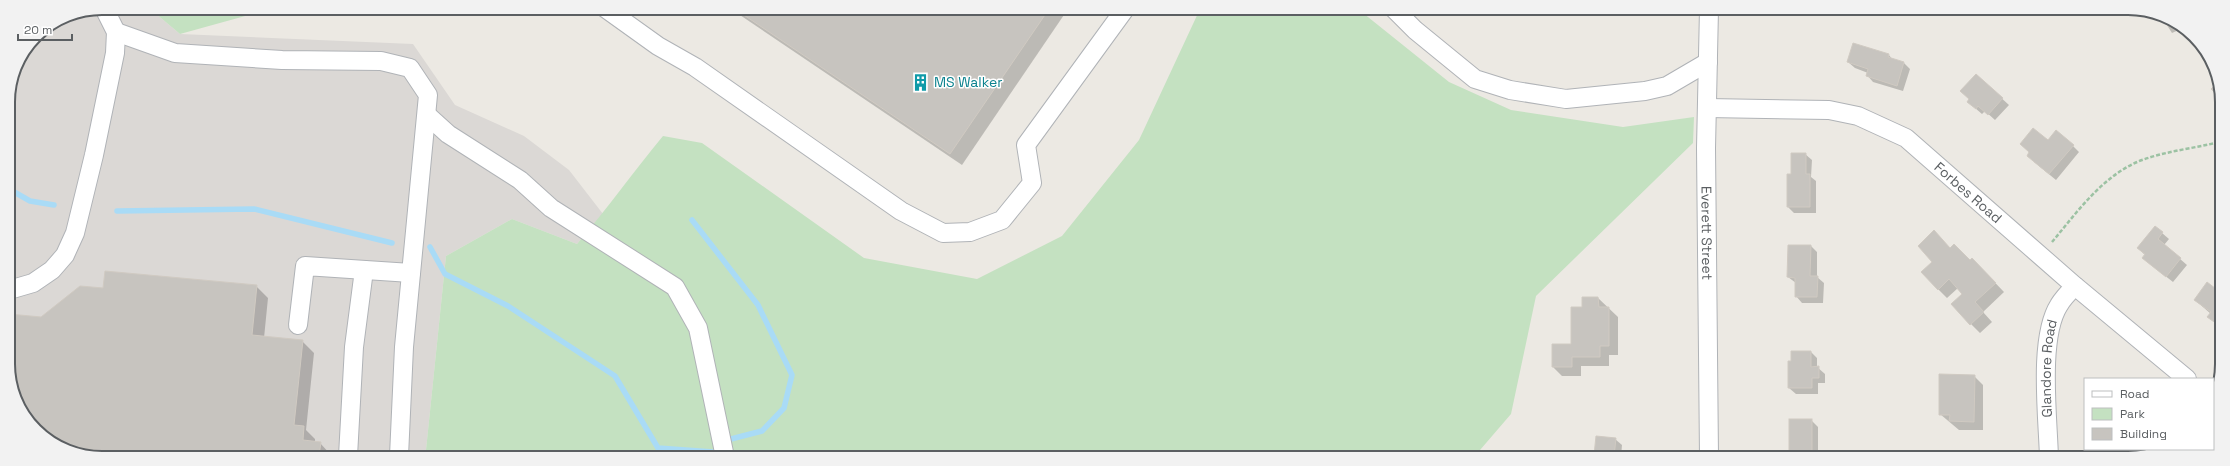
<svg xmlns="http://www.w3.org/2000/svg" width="2230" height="466" font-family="'Space Grotesk',sans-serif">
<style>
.industrial{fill:#dbd8d5}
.green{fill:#c4e1c1}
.shadow{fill:#0003}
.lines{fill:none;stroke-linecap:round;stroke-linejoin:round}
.stream{stroke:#a9dbf6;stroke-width:5.5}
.building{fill:#c7c4bf;stroke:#d0cac2}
.minor-casing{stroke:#b0b3b7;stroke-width:20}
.path{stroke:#9cc2a3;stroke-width:2.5;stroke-dasharray:4 2;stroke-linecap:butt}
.minor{stroke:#fff;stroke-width:18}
.labels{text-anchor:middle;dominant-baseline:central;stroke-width:3;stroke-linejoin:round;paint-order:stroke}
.culture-label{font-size:14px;fill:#0d838f;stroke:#fff;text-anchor:start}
.street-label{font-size:14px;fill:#5b5f62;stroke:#fff}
.rim{fill:none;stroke:#5b5f62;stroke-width:2}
</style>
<rect width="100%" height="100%" fill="#ece9e3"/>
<polygon class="industrial" points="102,8 149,8 180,34 413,44 455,105 524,136 569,170 603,214 577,244 512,219 446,256 426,450 427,456 84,456 36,431 10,382 8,96 15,66 36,35 66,15"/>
<g class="green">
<polygon points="149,8 274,8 180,34"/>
<path d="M1200,9h158l91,73 62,28 112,17 71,-10 -1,26 -157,153 -25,118 -37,43 -1047,-1 -1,-6 20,-194 66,-37 65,25c30,-35 57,-73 86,-108l39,7 162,115 113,21 85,-43 77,-96z"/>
</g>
<g class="shadow">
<polygon points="731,9 1068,9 962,165"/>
<polygon points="2134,10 2146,10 2149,11 2139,15"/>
<polygon points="2163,19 2181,29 2172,33"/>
<polygon points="1889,55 1892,59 1904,63 1910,69 1903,91 1873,82 1867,75 1868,73 1855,68 1848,62"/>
<polygon points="1976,75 2009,105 1995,120 1985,111 1982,114 1975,108"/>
<polygon points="2048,142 2073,146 2079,152 2056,180 2034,162 2030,153 2021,144"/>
<polygon points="1805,154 1812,160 1811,177 1816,181 1816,213 1794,213 1788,207 1792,175"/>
<polygon points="2155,227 2169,239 2164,245 2187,265 2173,282 2150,264 2145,255 2138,248"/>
<polygon points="1789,246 1811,246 1817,252 1817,277 1824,283 1823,303 1802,303 1796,296 1796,283 1788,277"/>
<polygon points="1950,249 1981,268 2004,292 1983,312 1992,322 1980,333 1971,324 1964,294 1958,288 1947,298 1938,289"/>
<polygon points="2207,284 2220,293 2220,327 2209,316 2211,314 2195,300"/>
<polygon points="256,286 268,298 264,338 302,341 314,353 306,430 315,439 315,442 320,443 332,456 84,456 36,431 10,382 9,315 41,318 104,289"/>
<polygon points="1583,298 1598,298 1618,317 1618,355 1609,355 1609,366 1581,366 1581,376 1562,376 1553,367 1572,345 1583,308"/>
<polygon points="1811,352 1817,358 1817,367 1825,374 1825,383 1818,383 1818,394 1796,394 1789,388"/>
<polygon points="1974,376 1983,385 1983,430 1959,430 1940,414"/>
<polygon points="1811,420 1818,427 1818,458 1790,458"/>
<polygon points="1615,439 1622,445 1621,457 1592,457"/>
<polygon points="2136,449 2151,449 2144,454"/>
</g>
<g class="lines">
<g class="stream">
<polyline points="9,189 30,201 54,205"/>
<polyline points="117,211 254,209 392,243"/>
<polyline points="692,220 758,305 792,375 784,408 762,431 731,439"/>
<polyline points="430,247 445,274 508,306 615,376 658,448 713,452"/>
</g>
</g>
<g class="building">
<polygon points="735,9 1049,9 950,154"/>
<polygon points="1853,43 1889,54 1888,57 1904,62 1897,86 1866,76 1868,69 1847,62"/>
<polygon points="2213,71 2220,84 2220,98 2211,89 2217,83 2210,75"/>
<polygon points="1976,74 2003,98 1988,115 1978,106 1976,109 1967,102 1969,99 1960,91"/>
<polygon points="2033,128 2048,140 2056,130 2074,145 2049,174 2027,156 2029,152 2020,144"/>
<polygon points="1791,153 1806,153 1806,174 1810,174 1810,207 1787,207 1787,174 1791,174"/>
<polygon points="2155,226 2163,232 2158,239 2181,258 2166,277 2142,258 2145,254 2137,248"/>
<polygon points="1934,230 1950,248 1954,244 1970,260 1972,258 1996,283 1975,302 1984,312 1970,325 1951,304 1962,294 1949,279 1938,290 1921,272 1932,262 1918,246"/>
<polygon points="1788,245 1811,245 1810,276 1818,276 1817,297 1795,297 1795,278 1787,277"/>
<polygon points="105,271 257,285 252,335 303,340 294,425 304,426 303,440 321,442 319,456 84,456 36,431 10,382 9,314 41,317 80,286 103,288"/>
<polygon points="2207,282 2220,292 2220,326 2207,317 2211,312 2194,300"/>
<polygon points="1582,297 1598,297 1599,307 1609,307 1609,346 1600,346 1600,357 1572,357 1572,367 1552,367 1552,344 1571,344 1571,307 1582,307"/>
<polygon points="1791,351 1811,351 1811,367 1819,366 1819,378 1812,378 1812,388 1788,388 1788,361 1791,361"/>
<polygon points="1939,374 1975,375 1974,422 1949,421 1950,415 1939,415"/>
<rect x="1789" y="419" width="23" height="39"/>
<polygon points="1596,436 1616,438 1614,457 1591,457 1591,455 1594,455"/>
</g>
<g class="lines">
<defs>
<g id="minor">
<polyline points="605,8 658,46 695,67 901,211 943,233 970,232 1002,220 1032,183 1026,145 1125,9"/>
<polyline points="1394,9 1415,30 1475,79 1510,90 1566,99 1645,91 1667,86 1708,62"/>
<path id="s1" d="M1709,9l-3,139 3,309"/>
<polyline points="116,32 175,53 282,60 381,61 410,68 428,95 404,347 399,456"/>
<path id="s2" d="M1707,108l122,2 29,6 48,22 169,148 112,93"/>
<polyline points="427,115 448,134 520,180 551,208 675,287 698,328 725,457"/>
<polyline points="9,290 33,283 52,270 65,255 75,233 94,155 115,53 116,32 104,8"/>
<polyline points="298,325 305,266 411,273"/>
<polyline points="348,456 354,347 364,270"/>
<path id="s3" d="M2049,458c-1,-40 -11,-120 10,-153 4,-7 10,-13 16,-19"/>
</g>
</defs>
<use href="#minor" class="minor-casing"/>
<path class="path" d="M2052,242c26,-31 51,-67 90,-82 25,-9 53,-12 78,-18"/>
<use href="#minor" class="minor"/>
</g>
<defs>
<symbol id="building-bare" viewBox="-9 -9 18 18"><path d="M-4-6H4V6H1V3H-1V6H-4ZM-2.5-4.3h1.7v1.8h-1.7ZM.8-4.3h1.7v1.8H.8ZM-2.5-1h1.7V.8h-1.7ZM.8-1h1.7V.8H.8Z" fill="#0f9aa8" stroke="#fff" stroke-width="2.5" paint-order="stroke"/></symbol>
</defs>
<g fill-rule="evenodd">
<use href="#building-bare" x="908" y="70" width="25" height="25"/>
</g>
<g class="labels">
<g class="culture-label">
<text x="934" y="82">MS Walker</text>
</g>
<g class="street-label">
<text stroke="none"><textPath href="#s2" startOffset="287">Forbes Road</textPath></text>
<text stroke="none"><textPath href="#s1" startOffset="224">Everett Street</textPath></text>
<text stroke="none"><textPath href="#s3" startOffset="90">Glandore Road</textPath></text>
</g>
</g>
<path d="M0 0H2230V466H0ZM102 15H2128A87 87 0 0 1 2215 102V364A87 87 0 0 1 2128 451H102A87 87 0 0 1 15 364V102A87 87 0 0 1 102 15Z" fill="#f2f2f2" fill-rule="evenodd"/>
<path class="rim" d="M102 15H2128A87 87 0 0 1 2215 102V364A87 87 0 0 1 2128 451H102A87 87 0 0 1 15 364V102A87 87 0 0 1 102 15Z"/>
<rect x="2084" y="378" width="130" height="72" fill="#ffffff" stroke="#bdbfc0"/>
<rect x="2092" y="391" width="20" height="6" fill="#ffffff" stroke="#bdbfc0"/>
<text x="2120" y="398" font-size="12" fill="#5b5f62">Road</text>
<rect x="2092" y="408" width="20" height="12" fill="#c4e1c1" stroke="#bdbfc0"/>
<text x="2120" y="418" font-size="12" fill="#5b5f62">Park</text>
<rect x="2092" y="428" width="20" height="12" fill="#c7c4bf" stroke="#bdbfc0"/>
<text x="2120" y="438" font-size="12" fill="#5b5f62">Building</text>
<path d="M18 34v6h54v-6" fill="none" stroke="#5b5f62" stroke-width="2"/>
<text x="24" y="34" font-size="12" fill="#5b5f62" stroke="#ffffff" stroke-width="3" paint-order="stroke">20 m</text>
</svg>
